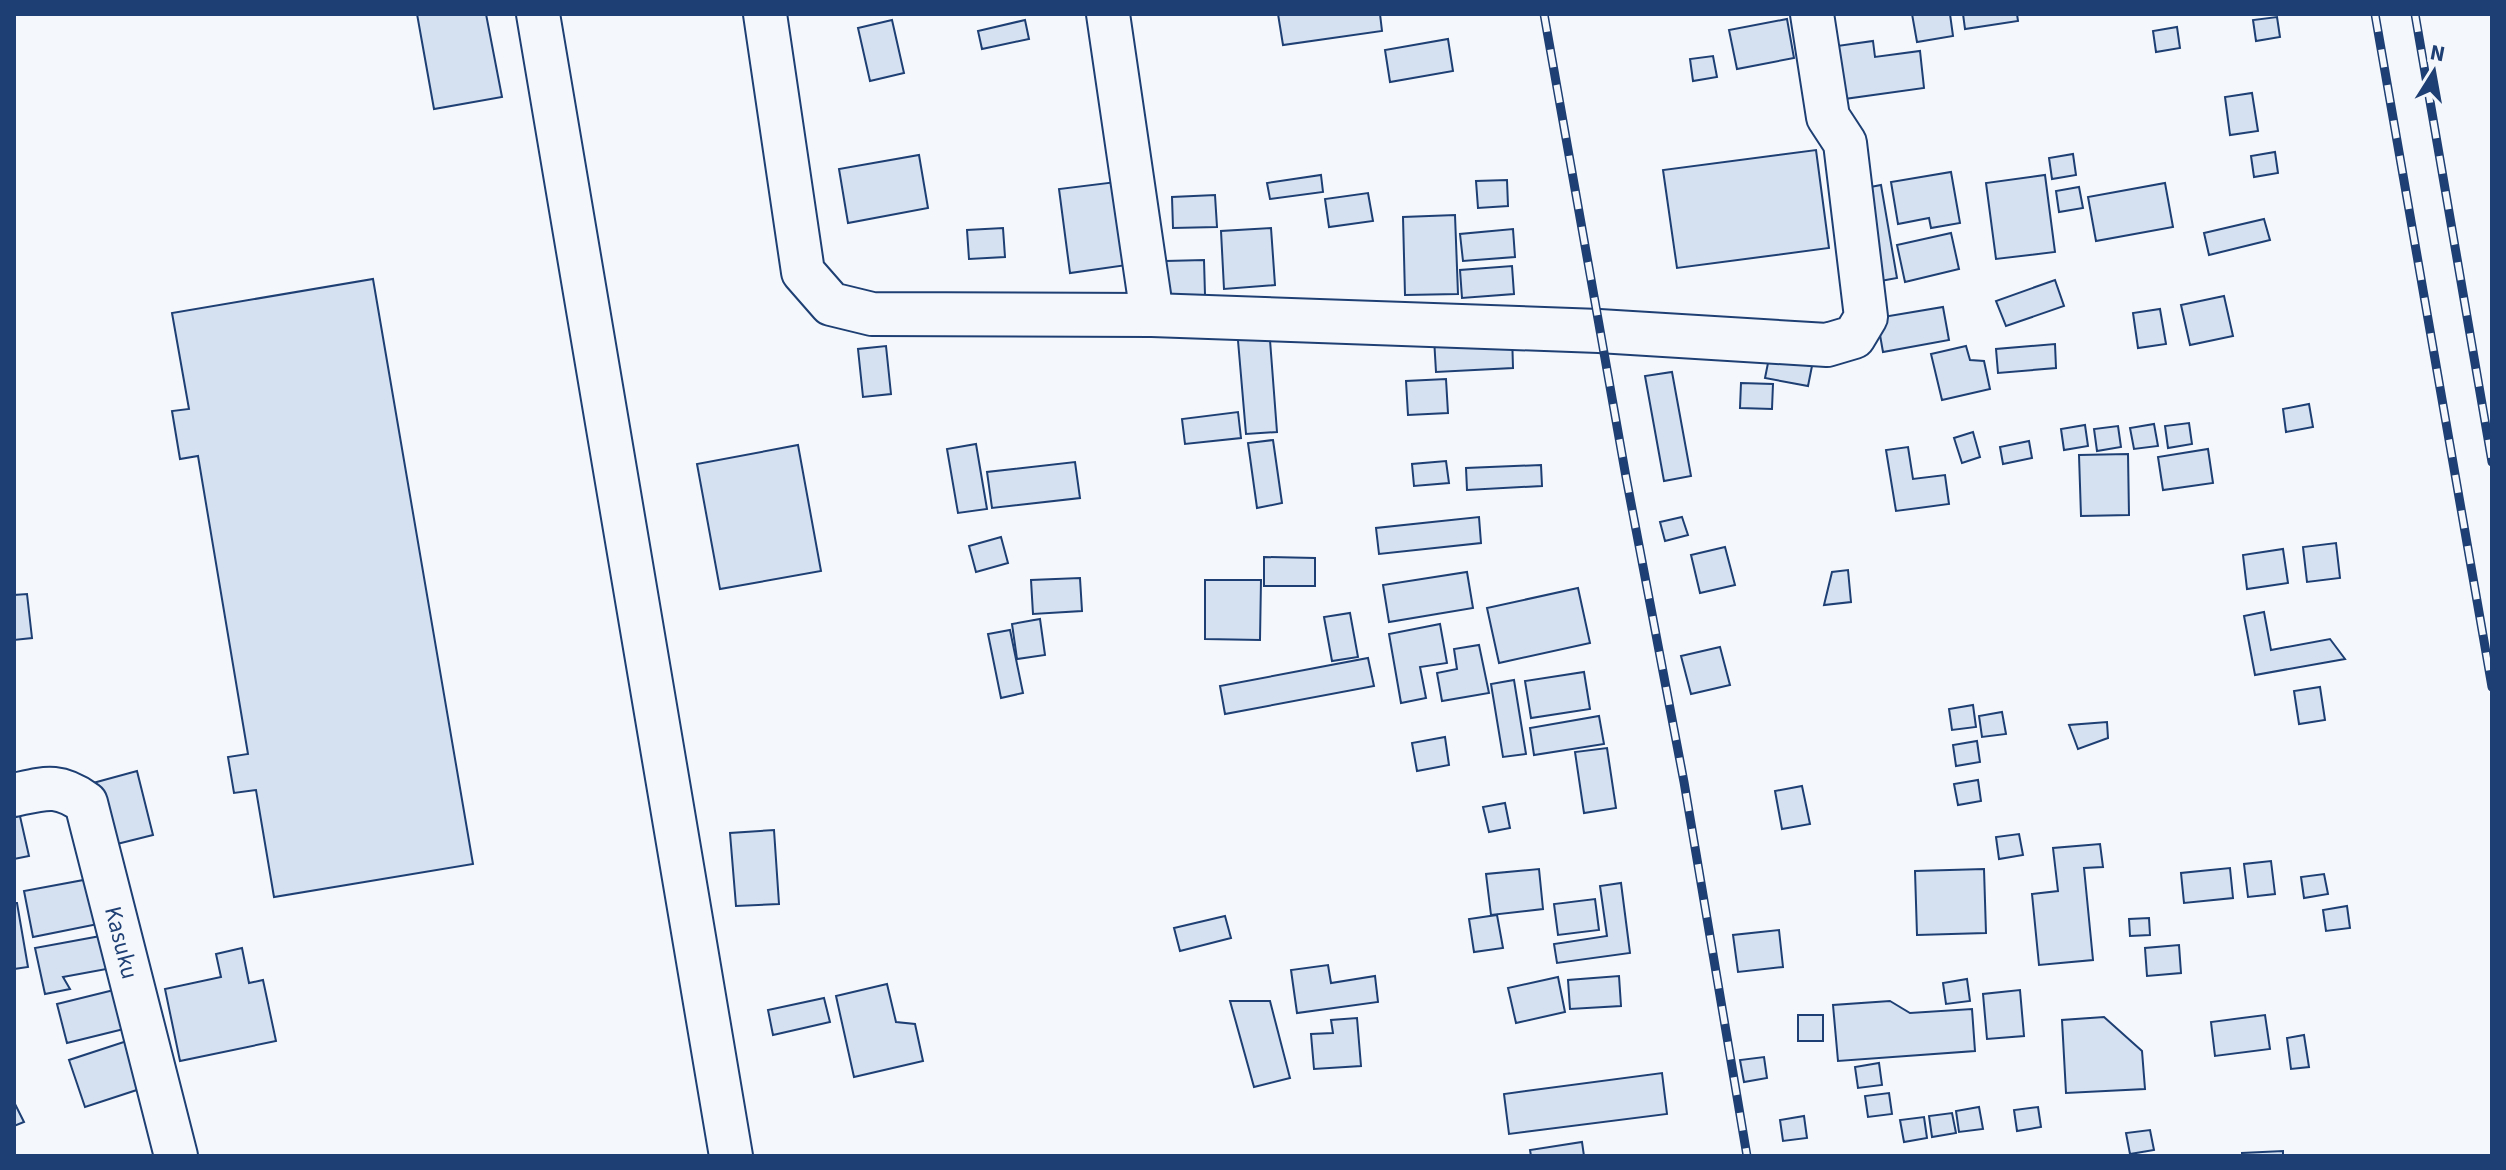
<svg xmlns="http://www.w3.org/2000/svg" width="2506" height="1170" font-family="'Source Sans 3',sans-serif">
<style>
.building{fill:#d5e0f0;stroke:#1d3f73;stroke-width:2}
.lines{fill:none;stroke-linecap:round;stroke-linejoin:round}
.minor-casing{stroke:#1d3f73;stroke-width:46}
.minor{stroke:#f4f7fb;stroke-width:42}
.rail-casing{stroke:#1d3f73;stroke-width:9}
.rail{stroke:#f4f7fb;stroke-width:6;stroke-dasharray:18;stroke-linecap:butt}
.labels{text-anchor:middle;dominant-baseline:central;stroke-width:6;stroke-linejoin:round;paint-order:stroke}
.street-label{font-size:24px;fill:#1d3f73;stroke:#f4f7fb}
</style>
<rect width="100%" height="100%" fill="#f4f7fb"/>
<g class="building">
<polygon points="417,14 486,14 502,97 434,109"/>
<polygon points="1278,14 1380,14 1382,31 1283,45"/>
<polygon points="1912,14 1950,14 1953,36 1917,42"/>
<polygon points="1963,14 2017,14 2018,21 1965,29"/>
<polygon points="2277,17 2280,37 2256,41 2253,20"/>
<polygon points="1787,19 1794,58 1737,69 1729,30"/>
<polygon points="892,20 904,73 870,81 858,28"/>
<polygon points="1025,20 1029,39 982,49 978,31"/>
<polygon points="2177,27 2180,48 2156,52 2153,31"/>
<polygon points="1448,39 1453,71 1390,82 1385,50"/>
<polygon points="1873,41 1875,57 1920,51 1924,88 1837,100 1830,47"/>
<polygon points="1713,56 1717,77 1693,81 1690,59"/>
<polygon points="2252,93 2258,131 2230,135 2225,97"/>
<polygon points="1816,150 1829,248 1677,268 1663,170"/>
<polygon points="2275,152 2278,173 2254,177 2251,156"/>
<polygon points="2073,154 2076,175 2052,179 2049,158"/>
<polygon points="919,155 928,208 848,223 839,169"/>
<polygon points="1951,172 1960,223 1931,228 1929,218 1898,224 1891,182"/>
<polygon points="1321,175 1323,192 1270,199 1267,183"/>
<polygon points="2045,175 2055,252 1996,259 1986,183"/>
<polygon points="1507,180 1508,206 1478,208 1476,181"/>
<polygon points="1116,182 1127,265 1070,273 1059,189"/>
<polygon points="2165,183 2173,227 2096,241 2088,197"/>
<polygon points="1881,185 1897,278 1875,282 1860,189"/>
<polygon points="2079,187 2083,208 2059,212 2056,191"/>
<polygon points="1368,193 1373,221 1329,227 1325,199"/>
<polygon points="1215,195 1217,227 1173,228 1172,197"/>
<polygon points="1455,215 1458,294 1405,295 1403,217"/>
<polygon points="2264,219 2270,240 2209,255 2204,233"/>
<polygon points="1003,228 1005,257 969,259 967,230"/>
<polygon points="1271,228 1275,285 1224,289 1221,231"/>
<polygon points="1513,229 1515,257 1463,261 1460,234"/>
<polygon points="1951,233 1959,269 1905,282 1897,245"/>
<polygon points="1204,260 1205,295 1167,296 1166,261"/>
<polygon points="1512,266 1514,294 1462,298 1460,270"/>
<polygon points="373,279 473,864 274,897 256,790 234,793 228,757 248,754 198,456 180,459 172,411 189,409 172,313"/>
<polygon points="2055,280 2064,306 2006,326 1996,301"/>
<polygon points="2224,296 2233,336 2190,345 2181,305"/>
<polygon points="1943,307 1949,340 1883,352 1877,318"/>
<polygon points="2160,309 2166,344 2138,348 2133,313"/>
<polygon points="1269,327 1277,432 1246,434 1237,329"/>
<polygon points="1512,334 1513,368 1436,372 1434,338"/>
<polygon points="2055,344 2056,368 1998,373 1996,349"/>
<polygon points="886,346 891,394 863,397 858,349"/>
<polygon points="1966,346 1970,360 1984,361 1990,389 1942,400 1931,354"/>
<polygon points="1769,358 1812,366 1808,386 1765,378"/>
<polygon points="1672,372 1691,476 1664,481 1645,376"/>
<polygon points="1446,379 1448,413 1408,415 1406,381"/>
<polygon points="1741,383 1773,384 1772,409 1740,408"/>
<polygon points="2309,404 2313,427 2286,432 2283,409"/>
<polygon points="1238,412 1241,438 1185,444 1182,419"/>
<polygon points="2189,423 2192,444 2168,448 2165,426"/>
<polygon points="2154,424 2158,446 2134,449 2130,428"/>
<polygon points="2085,425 2088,446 2064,450 2061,429"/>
<polygon points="2118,426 2121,447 2097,451 2094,429"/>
<polygon points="1973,432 1980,457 1962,463 1954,438"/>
<polygon points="1273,440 1282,503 1257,508 1248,443"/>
<polygon points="2029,441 2032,458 2003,464 2000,447"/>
<polygon points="976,444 987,509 958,513 947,449"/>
<polygon points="798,445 821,571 720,589 697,464"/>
<polygon points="1908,447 1913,479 1945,475 1949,504 1896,511 1886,450"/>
<polygon points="2208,449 2213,483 2163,490 2158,457"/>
<polygon points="2128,454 2129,515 2081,516 2079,455"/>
<polygon points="1446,461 1449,483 1414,486 1412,464"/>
<polygon points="1075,462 1080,498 992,508 987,472"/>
<polygon points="1541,465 1542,486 1467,490 1466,468"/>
<polygon points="1479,517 1481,543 1379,554 1376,528"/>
<polygon points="1682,517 1688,535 1665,541 1660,522"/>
<polygon points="1001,537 1008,563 976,572 969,546"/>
<polygon points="2336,543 2340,578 2307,582 2303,547"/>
<polygon points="1725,547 1735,585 1700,593 1691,555"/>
<polygon points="2283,549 2288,583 2247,589 2243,555"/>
<polygon points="1264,557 1315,558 1315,586 1264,586"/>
<polygon points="1848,570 1851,602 1824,605 1832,572"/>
<polygon points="1467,572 1473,608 1389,622 1383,585"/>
<polygon points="1080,578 1082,611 1033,614 1031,580"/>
<polygon points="1205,580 1261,580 1260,640 1205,639"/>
<polygon points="1578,588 1590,643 1499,663 1487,608"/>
<polygon points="27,594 32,638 14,640 14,595"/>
<polygon points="2264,612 2271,650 2330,639 2345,659 2255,675 2244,616"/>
<polygon points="1350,613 1358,657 1332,661 1324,617"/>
<polygon points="1040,619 1045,655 1017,659 1012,624"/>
<polygon points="1440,624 1447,663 1420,667 1426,698 1401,703 1389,634"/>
<polygon points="1010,630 1023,693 1001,698 988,634"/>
<polygon points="1479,645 1489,693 1442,701 1437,673 1457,669 1454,649"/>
<polygon points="1720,647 1730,685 1691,694 1681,656"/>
<polygon points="1368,658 1374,686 1225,714 1220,686"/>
<polygon points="1584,672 1590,709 1531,718 1525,681"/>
<polygon points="1514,680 1526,754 1503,757 1491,684"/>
<polygon points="2320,687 2325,720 2299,724 2294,691"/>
<polygon points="1973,705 1976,727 1952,730 1949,709"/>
<polygon points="2002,712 2006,734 1982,737 1979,716"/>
<polygon points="1599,716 1604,744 1534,755 1530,728"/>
<polygon points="2107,722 2108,738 2078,749 2069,725"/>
<polygon points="1445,737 1449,765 1417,771 1412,743"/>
<polygon points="1977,741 1980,762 1956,766 1953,745"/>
<polygon points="1607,748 1616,808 1584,813 1575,752"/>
<polygon points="137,771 153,835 109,846 93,783"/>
<polygon points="1978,780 1981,801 1958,805 1954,784"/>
<polygon points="1802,786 1810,824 1782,829 1775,791"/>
<polygon points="14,803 17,803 29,856 14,859"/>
<polygon points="1505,803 1510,828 1489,832 1483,807"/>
<polygon points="774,830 779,904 736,906 730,833"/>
<polygon points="2019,834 2023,855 1999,859 1996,837"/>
<polygon points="2100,844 2103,867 2084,868 2093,960 2039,965 2032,894 2058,891 2053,848"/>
<polygon points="2271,861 2275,894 2248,897 2244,864"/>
<polygon points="2230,868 2233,898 2184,903 2181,873"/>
<polygon points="1539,869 1543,909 1491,915 1486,874"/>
<polygon points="1984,869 1986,933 1917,935 1915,871"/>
<polygon points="2324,874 2328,894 2304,898 2301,877"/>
<polygon points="89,879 98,924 33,937 24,891"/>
<polygon points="1621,883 1630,953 1557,963 1554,944 1607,936 1600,886"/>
<polygon points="1595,899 1599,930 1558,935 1554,904"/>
<polygon points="14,903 17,903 28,967 14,969"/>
<polygon points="2347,906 2350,928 2326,931 2323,910"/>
<polygon points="1497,915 1503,948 1474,952 1469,919"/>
<polygon points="1225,916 1231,938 1180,951 1174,928"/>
<polygon points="2149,918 2150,935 2130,936 2129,919"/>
<polygon points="1779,930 1783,967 1738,972 1733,935"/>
<polygon points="106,935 112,968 63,977 70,989 45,994 35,948"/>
<polygon points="2179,945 2181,973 2147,976 2145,948"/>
<polygon points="242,948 249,983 263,980 276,1041 180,1061 165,989 221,977 216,954"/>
<polygon points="1328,965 1331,983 1375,976 1378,1002 1297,1013 1291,970"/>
<polygon points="1619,976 1621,1006 1570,1009 1568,980"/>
<polygon points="1558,977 1565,1012 1516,1023 1508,988"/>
<polygon points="1967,979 1970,1001 1946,1004 1943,983"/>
<polygon points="887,984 896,1022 915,1024 923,1061 854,1077 836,996"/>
<polygon points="122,988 132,1027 67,1043 57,1004"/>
<polygon points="2020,990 2024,1036 1987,1039 1983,994"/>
<polygon points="824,998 830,1022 773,1035 768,1010"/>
<polygon points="1230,1001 1270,1001 1290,1078 1254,1087"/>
<polygon points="1890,1001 1910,1013 1972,1009 1975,1051 1838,1061 1833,1005"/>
<rect x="1798" y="1015" width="25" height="26"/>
<polygon points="2265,1015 2270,1049 2215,1056 2211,1022"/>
<polygon points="2104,1017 2142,1051 2145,1089 2066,1093 2062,1020"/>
<polygon points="1357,1018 1361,1066 1314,1069 1311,1034 1333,1033 1331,1020"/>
<polygon points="2304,1035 2309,1067 2291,1069 2287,1038"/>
<polygon points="136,1038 152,1085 85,1107 69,1060"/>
<polygon points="1764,1057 1767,1078 1744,1082 1740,1060"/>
<polygon points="1879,1063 1882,1085 1858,1088 1855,1067"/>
<polygon points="1662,1073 1667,1114 1509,1134 1504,1094"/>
<polygon points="1889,1093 1892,1114 1868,1117 1865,1096"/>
<polygon points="14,1102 24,1122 14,1126"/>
<polygon points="1979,1107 1983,1129 1959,1132 1956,1111"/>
<polygon points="2038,1107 2041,1127 2017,1131 2014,1110"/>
<polygon points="1952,1113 1956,1133 1932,1137 1929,1116"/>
<polygon points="1804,1116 1807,1138 1783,1141 1780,1120"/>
<polygon points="1924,1117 1927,1138 1904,1142 1900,1120"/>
<polygon points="2150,1130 2154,1150 2130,1154 2126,1133"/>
<polygon points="1582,1142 1584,1156 1531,1156 1530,1150"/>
<polygon points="2283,1151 2283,1156 2242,1156 2242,1153"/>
</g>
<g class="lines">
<defs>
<g id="minor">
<polyline points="538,14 731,1156"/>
<polyline points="765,14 803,272 831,304 872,314 1152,315 1599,331 1827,345 1854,337 1866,317 1845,143 1828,117 1812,14"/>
<polyline points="1108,14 1152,315"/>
<path id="s1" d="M14,795c32,-7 44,-12 72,8l90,353"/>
</g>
</defs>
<use href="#minor" class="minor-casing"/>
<use href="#minor" class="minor"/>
<defs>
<g id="rail">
<polyline points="1544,14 1626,477 1684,782 1747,1156"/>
<polyline points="2375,14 2492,687"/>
<polyline points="2415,14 2492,462"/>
</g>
</defs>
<use href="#rail" class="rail-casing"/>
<use href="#rail" class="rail"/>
</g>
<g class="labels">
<g class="street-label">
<text stroke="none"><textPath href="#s1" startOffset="220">Kasuku</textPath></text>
</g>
</g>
<rect width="2506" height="1170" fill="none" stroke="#1d3f73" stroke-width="32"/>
<g transform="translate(2434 72) rotate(11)" stroke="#f4f7fb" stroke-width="6" paint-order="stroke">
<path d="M0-6L14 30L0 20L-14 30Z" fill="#1d3f73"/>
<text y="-12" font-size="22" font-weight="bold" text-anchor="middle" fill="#1d3f73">N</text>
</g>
</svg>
